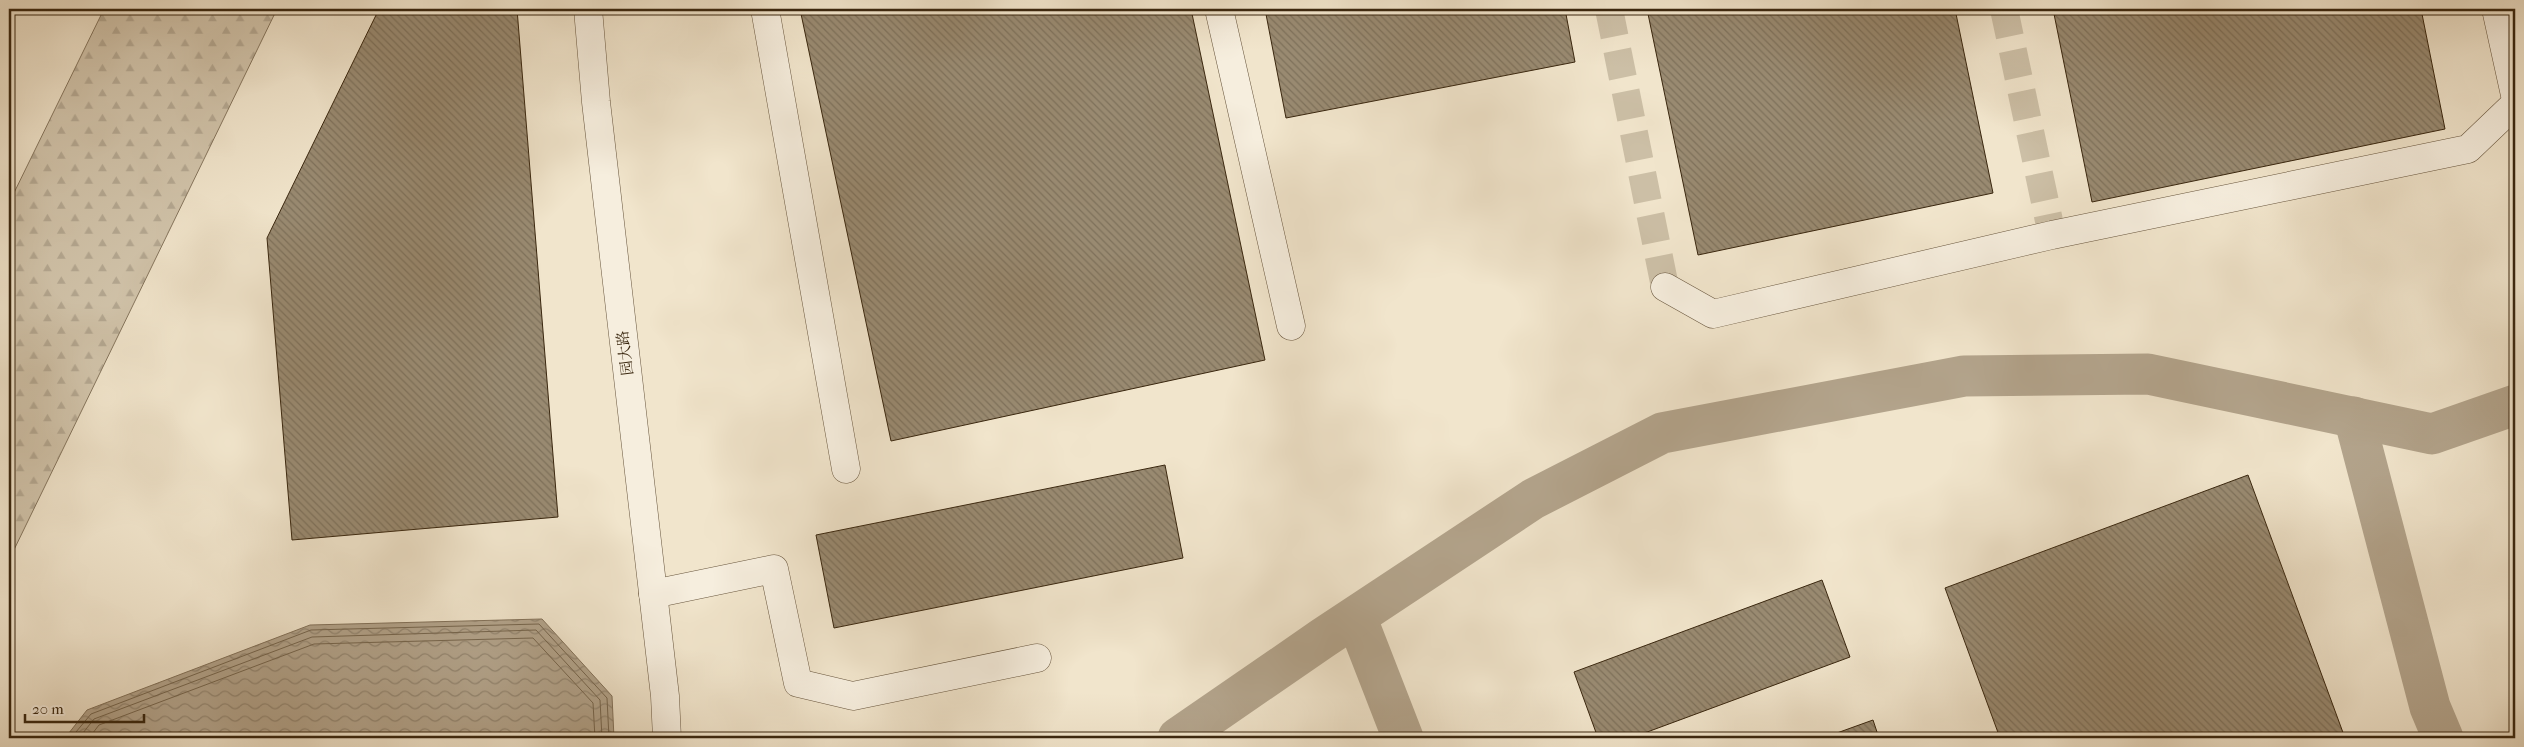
<svg xmlns="http://www.w3.org/2000/svg" width="2524" height="747" font-family="'IM FELL French Canon','Noto Serif SC',serif">
<style>
.forest{fill:url(#forest-firs);stroke:#86765e}
.water{fill:url(#water-waves);stroke:#83725a}
.lines{fill:none;stroke-linecap:round;stroke-linejoin:round}
.shore{stroke:#76664e;stroke-width:1}
.canal{stroke:#b3a48c;stroke-width:41}
.building{fill:url(#building-back-hatch);stroke:#3a270f}
.minor-tunnel{stroke:#ccbfa6;stroke-width:28;stroke-dasharray:28 14;stroke-linecap:butt}
.minor-casing{stroke:#68563e;stroke-width:29}
.minor{stroke:#f6eede;stroke-width:28}
.labels{text-anchor:middle;dominant-baseline:central;stroke-width:4.5;stroke-linejoin:round;paint-order:stroke}
.street-label{font-size:15px;fill:#3a270f;stroke:#f6eede}
</style>
<defs>
<pattern id="forest-firs" width="22" height="20" patternUnits="userSpaceOnUse" patternTransform="scale(1.25)"><rect width="22" height="20" fill="#d2c5ac"/><path d="M5 1l3.5 6h-7zM16 11l3.5 6h-7z" fill="#b5a993"/></pattern>
<pattern id="water-waves" width="16" height="10" patternUnits="userSpaceOnUse" patternTransform="scale(1.25)"><rect width="16" height="10" fill="#b3a48c"/><path d="M0 5q4-4 8 0t8 0" fill="none" stroke="#938671"/></pattern>
<pattern id="building-back-hatch" width="6" height="6" patternUnits="userSpaceOnUse" patternTransform="scale(1.25)"><rect width="6" height="6" fill="#998a71"/><path d="M-1 5l2 2M0 0l6 6M5-1l2 2" fill="none" stroke="#7e715b"/></pattern>
</defs>
<rect width="100%" height="100%" fill="#f1e5cc"/>
<filter id="stains"><feTurbulence type="fractalNoise" baseFrequency=".004" numOctaves="4"/><feColorMatrix values="0 0 0 0 .2 0 0 0 0 .09 0 0 0 0 .02 0 0 0 .5 -.17"/></filter>
<radialGradient id="worn" r=".72"><stop offset=".6" stop-color="#630" stop-opacity="0"/><stop offset="1" stop-color="#630" stop-opacity=".3"/></radialGradient>
<polygon class="forest" points="104,9 277,9 9,560 9,203"/>
<polygon class="water" points="542,619 612,696 614,738 65,738 87,710 310,625"/>
<g class="lines">
<g class="shore">
<polyline points="71,738 91,714 311,630 539,624 607,698 609,738"/>
<polyline points="79,738 94,719 312,637 536,630 600,700 602,738"/>
<polyline points="89,738 99,725 314,644 533,638 593,703 595,738"/>
</g>
<g class="canal">
<polyline points="2354,417 2430,707 2443,738"/>
<polyline points="1356,617 1403,738"/>
<polyline points="1178,738 1323,638 1533,499 1662,433 1964,376 2148,374 2432,434 2515,405"/>
</g>
</g>
<g class="building">
<polygon points="379,9 517,9 558,517 292,540 267,238"/>
<polygon points="800,9 1191,9 1265,360 891,441"/>
<polygon points="1265,9 1565,9 1575,62 1286,118"/>
<polygon points="1647,9 1955,9 1993,193 1698,255"/>
<polygon points="2053,9 2421,9 2445,129 2092,202"/>
<polygon points="1165,465 1183,558 834,628 816,535"/>
<polygon points="2248,475 2345,738 2000,738 1945,588"/>
<polygon points="1822,580 1850,657 1631,738 1598,738 1574,672"/>
<polygon points="1873,720 1879,738 1823,738"/>
</g>
<g class="lines">
<g class="minor-tunnel">
<polyline points="1609,9 1665,287"/>
<polyline points="2004,9 2052,235"/>
</g>
<defs>
<g id="minor">
<polyline points="588,9 596,102 665,696 667,738"/>
<polyline points="765,9 846,469"/>
<polyline points="1219,9 1291,326"/>
<polyline points="2496,9 2515,95"/>
<polyline points="1665,287 1713,314 2052,235 2468,149 2515,104"/>
<polyline points="653,594 774,569 798,683 853,696 1037,658"/>
</g>
</defs>
<use href="#minor" class="minor-casing"/>
<use href="#minor" class="minor"/>
</g>
<g class="labels">
<g class="street-label">
<text transform="translate(625 353) rotate(-97)">园大路</text>
</g>
</g>
<rect width="2524" height="747" fill="none" stroke="#f1e5cc" stroke-width="30"/>
<rect x="10" y="10" width="2504" height="727" fill="none" stroke="#3a270f" stroke-width="2.5"/>
<rect x="15" y="15" width="2494" height="717" fill="none" stroke="#3a270f"/>
<path d="M25 714v8h119v-8" fill="none" stroke="#3a270f" stroke-width="2.5"/>
<text x="32" y="714" font-size="15" fill="#3a270f" stroke="#f6eede" stroke-width="4" paint-order="stroke">20 m</text>
<rect width="100%" height="100%" filter="url(#stains)"/>
<rect width="100%" height="100%" fill="url(#worn)"/>
</svg>
